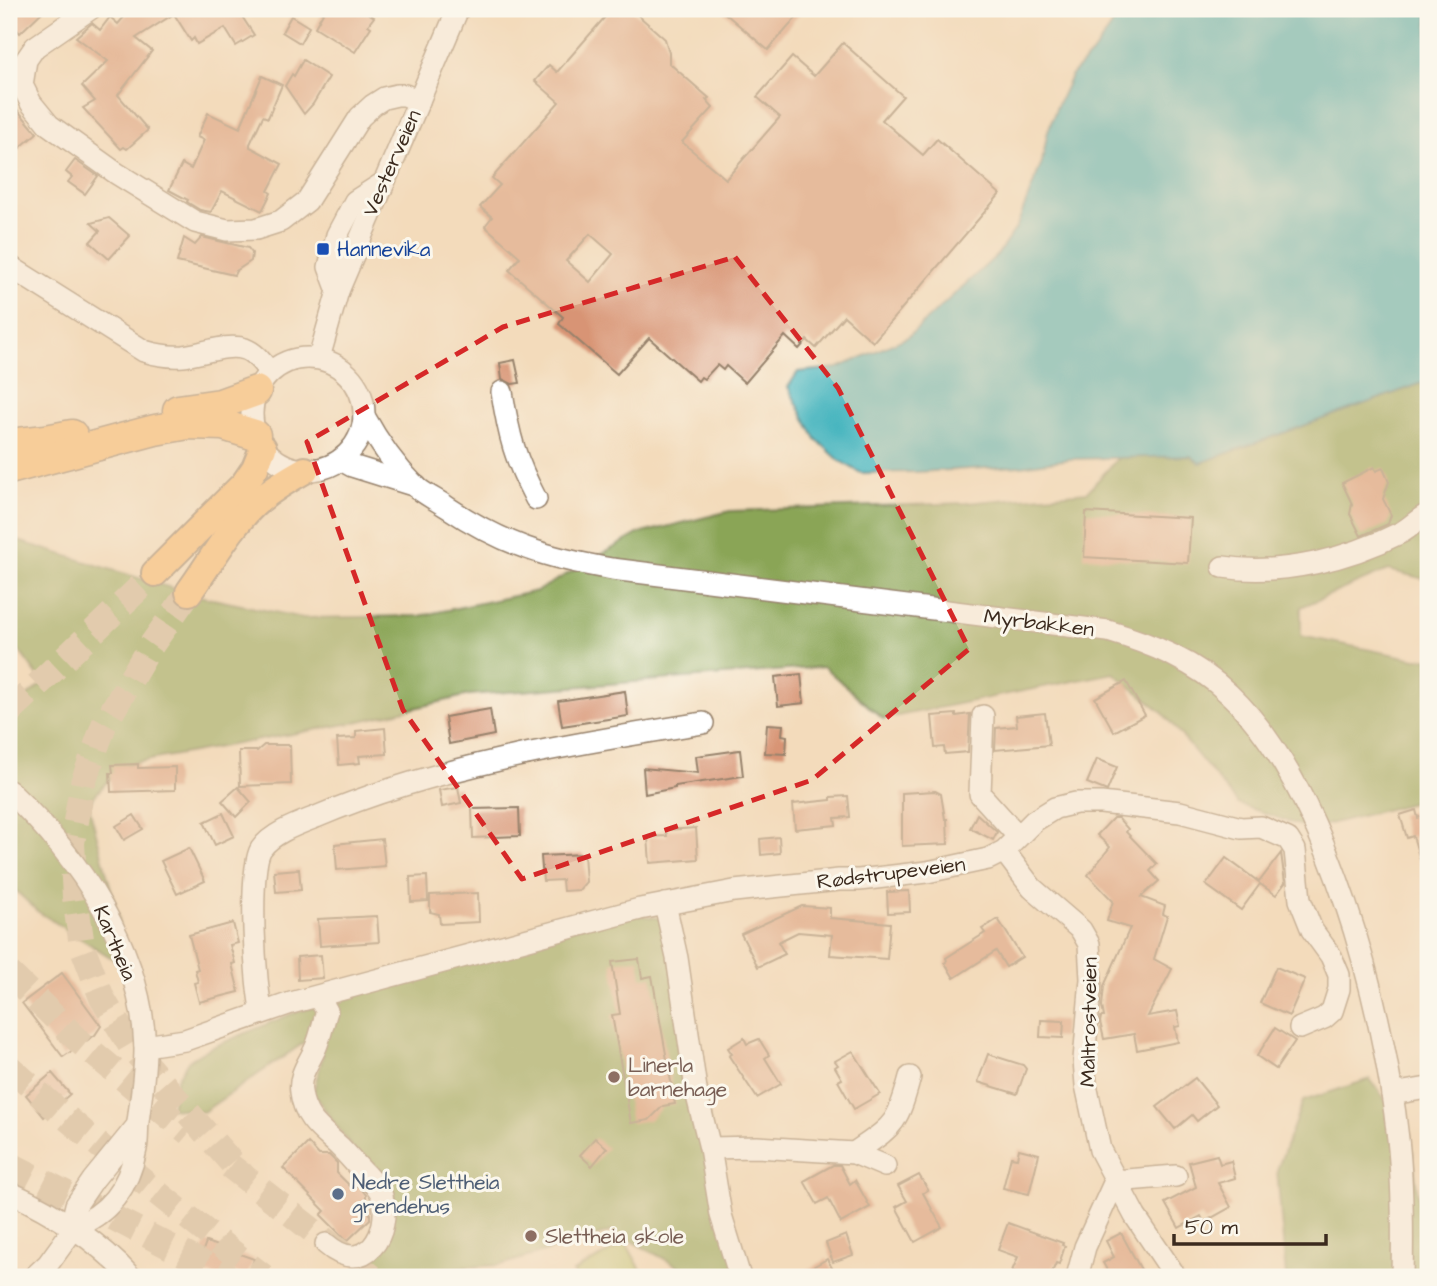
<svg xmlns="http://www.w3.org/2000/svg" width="1437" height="1286" font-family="'Architects Daughter',sans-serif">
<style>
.green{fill:#aebe61;stroke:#747440;stroke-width:2}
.forest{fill:#8aa557;stroke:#62683a;stroke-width:2}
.water{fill:#46b5bf;stroke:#40706e;stroke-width:2}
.building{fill:#d89474;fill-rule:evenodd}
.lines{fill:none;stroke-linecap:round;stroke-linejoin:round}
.major-tunnel{stroke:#ceb89c;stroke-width:26;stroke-dasharray:26 13;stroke-linecap:butt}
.minor-casing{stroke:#97826c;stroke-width:24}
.major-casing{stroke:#97826c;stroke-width:30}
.highway-casing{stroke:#97826c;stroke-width:33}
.minor{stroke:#fff;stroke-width:21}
.major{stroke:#fdbc70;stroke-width:26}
.highway{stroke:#fdbc70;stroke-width:30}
.marked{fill:none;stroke:#d62828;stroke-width:5;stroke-dasharray:14 9;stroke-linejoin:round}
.transit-dot{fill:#1a4fb4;stroke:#fbf7ec;stroke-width:2.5}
.education-dot{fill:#8d6e63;stroke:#fbf7ec;stroke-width:2.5}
.service-dot{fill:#5c6f8a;stroke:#fbf7ec;stroke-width:2.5}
.labels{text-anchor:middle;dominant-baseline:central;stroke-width:6;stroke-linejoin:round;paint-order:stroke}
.street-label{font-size:21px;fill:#3b2a1e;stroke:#fbf7ec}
.transit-label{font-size:21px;fill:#164399;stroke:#fbf7ec;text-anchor:start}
.education-label{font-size:21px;fill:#785e54;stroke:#fbf7ec;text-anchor:start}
.service-label{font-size:21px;fill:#4e5e75;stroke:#fbf7ec;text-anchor:start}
</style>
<rect width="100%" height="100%" fill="#fbf7ec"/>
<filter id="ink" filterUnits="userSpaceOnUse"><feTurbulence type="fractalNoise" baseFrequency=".0143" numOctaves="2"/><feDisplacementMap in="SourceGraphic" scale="14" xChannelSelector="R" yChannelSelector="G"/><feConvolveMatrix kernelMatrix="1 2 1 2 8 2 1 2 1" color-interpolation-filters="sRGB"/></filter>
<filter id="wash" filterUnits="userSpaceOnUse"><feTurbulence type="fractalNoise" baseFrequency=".00686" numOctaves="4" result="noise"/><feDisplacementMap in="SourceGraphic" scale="28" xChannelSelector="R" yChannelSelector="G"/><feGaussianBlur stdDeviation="1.57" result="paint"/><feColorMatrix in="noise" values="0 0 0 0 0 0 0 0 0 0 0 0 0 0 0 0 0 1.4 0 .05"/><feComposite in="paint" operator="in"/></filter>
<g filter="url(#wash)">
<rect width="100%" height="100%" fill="#f3dbbb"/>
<polygon class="green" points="626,1243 645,1277 576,1277 573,1272"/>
<g class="forest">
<polygon points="1428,381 1428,580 1388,570 1301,607 1301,636 1416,659 1428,658 1428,802 1420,801 1310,829 1238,804 1162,712 1114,673 883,719 824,667 469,695 352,723 122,765 88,803 119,919 115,960 37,911 9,884 9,711 43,683 9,637 9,538 194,595 303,618 419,616 537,591 638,534 730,511 966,503 1087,492 1119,457 1191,456 1200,463"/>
<polygon points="625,913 671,920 739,1277 698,1277 613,1231 501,1265 407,1271 404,1277 358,1277 394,1206 313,1093 323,1055 311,1038 203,1112 171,1108 176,1080 188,1061 208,1049 291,1014"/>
<polygon points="1370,1079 1410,1133 1428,1277 1286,1277 1277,1170 1303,1101"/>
</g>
<polygon class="water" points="1121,9 1428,9 1428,381 1200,463 1191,456 1070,459 1021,466 917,472 861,473 840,461 816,439 788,387 798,372 838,368 908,337 997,255 1016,228 1042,162 1047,135 1056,108 1072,74 1092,54 1111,27"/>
<g id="blocks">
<g class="building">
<polygon points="9,9 45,9 20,33 9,22"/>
<polygon points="131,9 237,9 254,35 236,46 225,28 197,44 194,38 191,41 174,14 136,38 152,51 118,95 148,130 127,149 124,147 121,149 83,108 95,101 82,86 108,61 76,37 92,23 100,30 110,17 118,24"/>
<polygon points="325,9 361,9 374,17 368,25 371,27 355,52 315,27"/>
<path d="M612,9h19l34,30 4,14v10l40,35 -3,2 7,8 -31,34 44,37 54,-62 -23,-20 35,-40 22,19 29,-33 60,53 -21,24 41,35 14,-16 63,55 -127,148 -29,-26 -28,32 -9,-8 -8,9 -14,-13 -40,47 -19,-17 -3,4 -6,-5 -13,14 -3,-2 -3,4 -49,-43 -32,36 -58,-50 4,-7 -54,-47 11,-13 -35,-31 7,-9 -12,-10 20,-22 -8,-7 67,-76 -24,-21 14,-16 8,7zM590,234l23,20 -23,28 -24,-21z"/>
<polygon points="720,9 804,9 768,50"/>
<polygon points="291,16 309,27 300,43 282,32"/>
<polygon points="303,60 329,77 313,104 304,114 285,86 292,74 294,76"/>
<polygon points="262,76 282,85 268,118 263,116 250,144 250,147 282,164 268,191 271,193 262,211 222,191 211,212 200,210 187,202 188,200 169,190 182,164 191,169 204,140 197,137 208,113 240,128"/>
<polygon points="9,100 37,133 9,157"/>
<polygon points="75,160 98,176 85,194 68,182 72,177 66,172"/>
<polygon points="109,218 130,236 109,259 90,242 100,231 91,223"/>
<polygon points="202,237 248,248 252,253 251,261 236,271 234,275 177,262 184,238 195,245"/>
<polygon points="515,360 520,383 512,384 502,379 500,363"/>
<polygon points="1374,467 1376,471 1383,468 1389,482 1383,499 1391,515 1388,524 1361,536 1350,514 1352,504 1342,483"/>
<polygon points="1086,512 1191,518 1188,563 1084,557"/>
<polygon points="801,674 804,703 778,706 775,677"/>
<polygon points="1126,681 1145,715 1114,732 1095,698"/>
<polygon points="625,691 628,716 562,726 558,701"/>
<polygon points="490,709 494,735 449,744 445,717"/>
<polygon points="1045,713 1049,745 995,750 996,728 1017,726 1016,716"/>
<polygon points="956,714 956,716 970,714 968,752 945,754 944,747 935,748 932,716"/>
<polygon points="767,724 783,725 782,735 787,736 786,754 765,753"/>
<polygon points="385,728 387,754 359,756 360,763 339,765 337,739 356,738 356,731"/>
<polygon points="264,745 290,745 291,784 240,786 239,751 257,751"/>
<polygon points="740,750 743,776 675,786 675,788 645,794 643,768 698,773 696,756"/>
<polygon points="1097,759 1117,767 1107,791 1087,783"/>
<polygon points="138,764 138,768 175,767 175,790 111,792 110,773 113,773 112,765"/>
<polygon points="238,787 251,802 236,817 222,801"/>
<polygon points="458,787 461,803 442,807 439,790"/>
<polygon points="935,791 941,794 945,819 947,819 948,844 902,846 902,793"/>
<polygon points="848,796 850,817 835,818 836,825 795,829 793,804 831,800 831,797"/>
<polygon points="519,808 520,836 473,838 472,809"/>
<polygon points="1416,810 1418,818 1428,814 1428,873 1424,873 1413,836 1407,838 1400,815"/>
<polygon points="223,813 234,836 215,845 204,822"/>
<polygon points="977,814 997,832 993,840 970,828"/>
<polygon points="134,815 143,829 124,840 116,826"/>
<polygon points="1113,818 1118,818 1128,829 1126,832 1157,864 1150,871 1159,881 1141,897 1165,906 1163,914 1167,916 1154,959 1172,969 1148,1016 1177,1011 1180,1026 1175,1027 1178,1042 1137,1050 1134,1034 1104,1039 1100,1022 1101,1017 1104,1017 1102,1006 1104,986 1130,928 1107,921 1113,901 1088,875 1110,847 1097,835"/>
<polygon points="696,828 698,859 650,863 648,837 667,836 666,830"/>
<polygon points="779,837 780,853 761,855 760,839"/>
<polygon points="382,839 385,866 337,870 335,844"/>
<polygon points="189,848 205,881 177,894 161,861"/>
<polygon points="1281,853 1285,883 1276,895 1260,884 1241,910 1206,885 1226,858 1259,882"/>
<polygon points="584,854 586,882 579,890 563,891 562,880 543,881 541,856"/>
<polygon points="299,869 301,890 276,892 274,871"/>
<polygon points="427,876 428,901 411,902 410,877"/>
<polygon points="909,891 910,912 888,913 887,892"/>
<polygon points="478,893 479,922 440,924 439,914 430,912 430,895"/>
<polygon points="802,906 830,908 830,918 890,923 887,959 830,955 832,935 798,932 778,942 785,954 758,967 741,934"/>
<polygon points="377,916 379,942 320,946 318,919"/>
<polygon points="998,919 1022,957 1006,967 996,951 954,978 945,963 947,961 946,958 985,933 982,929"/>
<polygon points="233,923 238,943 230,945 235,963 232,964 239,992 199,1002 194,983 198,982 195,970 198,969 189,935"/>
<polygon points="321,955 323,978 298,980 297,957"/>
<polygon points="639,959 642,978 652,976 675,1104 663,1106 649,1120 631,1123 612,1015 620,1014 612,962"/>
<polygon points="1276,967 1305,979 1289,1016 1260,1003"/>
<polygon points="62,973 101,1026 95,1035 63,1057 22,1003"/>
<polygon points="1041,1020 1064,1021 1063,1038 1040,1037"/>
<polygon points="1275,1028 1295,1041 1276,1069 1257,1056"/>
<polygon points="744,1038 747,1044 759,1039 769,1055 765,1058 781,1084 757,1098 729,1056 732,1054 728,1048"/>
<polygon points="853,1051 880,1094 854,1109 838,1081 842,1079 835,1067 838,1065 835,1061"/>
<polygon points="988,1054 1023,1065 1026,1069 1017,1094 978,1082"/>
<polygon points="52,1073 70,1094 44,1117 26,1095"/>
<polygon points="1195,1078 1217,1105 1197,1121 1192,1115 1175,1129 1157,1107"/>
<polygon points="595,1138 607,1148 592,1166 580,1155"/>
<polygon points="308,1143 319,1155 329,1155 337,1163 337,1173 351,1187 359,1186 366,1195 366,1202 370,1207 370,1219 347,1241 321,1215 325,1211 283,1168"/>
<polygon points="1019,1149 1039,1154 1029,1194 1003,1188 1011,1157 1017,1158"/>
<polygon points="1217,1155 1220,1164 1231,1161 1235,1178 1218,1183 1231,1207 1204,1222 1201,1216 1179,1228 1165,1203 1196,1187 1189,1162"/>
<polygon points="833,1165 840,1165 850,1184 855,1180 870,1207 841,1223 828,1198 817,1204 804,1181"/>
<polygon points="919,1175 928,1190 923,1193 942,1227 915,1242 896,1207 907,1201 898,1186"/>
<polygon points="1008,1223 1063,1243 1062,1245 1065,1246 1059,1264 1056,1263 1050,1277 1029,1277 1012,1271 1018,1257 998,1250"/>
<polygon points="1121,1233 1145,1277 1111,1277 1103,1263 1114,1257 1106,1241"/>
<polygon points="846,1235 853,1255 833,1262 826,1243"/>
<polygon points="206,1242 254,1259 247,1277 228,1270 225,1277 217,1277 196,1270"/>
<polygon points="827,1259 837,1277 795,1277"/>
</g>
</g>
</g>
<g filter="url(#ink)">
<use href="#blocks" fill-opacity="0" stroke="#97826c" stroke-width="2"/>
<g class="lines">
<g class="major-tunnel">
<polyline points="189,592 148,650 104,725 83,783 72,843 75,897 82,946 102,998 132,1048 244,1177"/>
<polyline points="9,712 155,573"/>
<polyline points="9,973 80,1042 189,1133"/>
<path d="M9,1067c82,74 167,142 255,210"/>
<polyline points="9,1164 229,1277"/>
<polyline points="230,1166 372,1277"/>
</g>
<defs>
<g id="minor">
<polyline points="90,9 35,47 26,60 22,85 31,103 49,125 116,173 195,222 227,230 256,229 281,221 307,201 360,117 373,105 384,98 397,95 405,95 419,101"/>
<path d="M9,266l135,85c13,4 26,6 39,5 19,-2 44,-13 62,-7 11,4 18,15 25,23"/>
<polyline points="338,291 329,267 337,235 355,201 383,183"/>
<circle cx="308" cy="414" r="56"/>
<polyline points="319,358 338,291 458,9"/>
<path d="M502,392c7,45 13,67 34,107"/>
<path d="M364,416c13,24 32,51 51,70 9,8 22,14 32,21 55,37 100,51 165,62l496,62c44,13 88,31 121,63 98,92 155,314 169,445 5,46 5,92 4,138"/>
<polyline points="341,460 352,466 416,486"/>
<path d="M1223,567c60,9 125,-8 179,-35 9,-5 17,-14 26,-18"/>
<polyline points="983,716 980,794 1018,836"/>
<path d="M9,791c70,66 133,157 136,257 0,26 -4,49 -7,74 -1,9 0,18 -2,27 -7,37 -27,66 -63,78"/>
<polyline points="1004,851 1032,888 1081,930 1089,944 1091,979 1084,1060 1086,1085 1100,1150 1135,1216 1176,1277"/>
<polyline points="665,904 677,958 697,1096 710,1148 721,1215 740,1277"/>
<path d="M318,997l9,14c-4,12 -6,24 -11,36 -6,14 -18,28 -15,45 3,27 21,38 39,55 9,9 17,19 26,28 5,6 13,12 16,21 10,37 -17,82 -56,48"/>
<path d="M262,1012c-7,-24 -14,-142 -1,-163 11,-16 37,-25 55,-32 122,-52 256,-73 387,-94"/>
<polyline points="145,1046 185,1040 291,1003 640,909 734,891 839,880 859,880 927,872 988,859 1004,851 1034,821 1055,808 1076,803 1101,803 1180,812 1241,828 1261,827 1288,839 1295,850 1300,900 1312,930 1331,956 1339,975 1339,989 1332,1011 1324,1018 1300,1028"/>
<polyline points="1392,1094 1428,1088"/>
<polyline points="710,1148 757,1147 854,1153 885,1166"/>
<path d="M854,1153c40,-28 43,-27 56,-76"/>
<path d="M9,1192c46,21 88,48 122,85"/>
<polyline points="34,1277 48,1264 69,1235 76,1205 93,1180 137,1126"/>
<polyline points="1077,1277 1085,1247 1115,1181 1176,1176"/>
</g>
<g id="major">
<polyline points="155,573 244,484 255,468 263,448"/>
<path d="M189,592c22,-30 42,-68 70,-92 15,-12 30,-21 46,-30"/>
</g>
<g id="highway">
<polyline points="178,410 220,404 256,391"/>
<polyline points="9,444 46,440 72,435"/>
<polyline points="9,469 155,430 188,424 223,425 255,435"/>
</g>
</defs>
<use href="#minor" class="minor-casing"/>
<use href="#major" class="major-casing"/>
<use href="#highway" class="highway-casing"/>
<use href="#minor" class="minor"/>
<use href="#major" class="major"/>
<use href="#highway" class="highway"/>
</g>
</g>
<path d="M0 0H1437V1286H0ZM735,257l103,131 131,261 -157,131 -290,99 -119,-169 -96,-268 196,-115z" fill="#f3dbbb" fill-opacity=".55" fill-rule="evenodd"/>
<path class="marked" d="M735,257l103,131 131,261 -157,131 -290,99 -119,-169 -96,-268 196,-115z"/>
<rect class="transit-dot" x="316" y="242" width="14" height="14" rx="3.5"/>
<g class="education-dot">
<circle cx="614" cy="1077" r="7"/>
<circle cx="531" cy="1236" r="7"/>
</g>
<circle class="service-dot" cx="338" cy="1194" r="7"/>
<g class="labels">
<g class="street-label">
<text transform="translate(392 163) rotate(-66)">Vesterveien</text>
<text transform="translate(1039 623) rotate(7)">Myrbakken</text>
<text transform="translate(891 873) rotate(-7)">Rødstrupeveien</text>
<text transform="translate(115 943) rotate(67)">Kartheia</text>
<text transform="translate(1089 1022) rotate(-89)">Måltrostveien</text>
</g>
<g class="transit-label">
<text x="337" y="249">Hannevika</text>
</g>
<g class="education-label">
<text x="628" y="1065">Linerla<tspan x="628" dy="24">barnehage</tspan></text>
<text x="545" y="1236">Slettheia skole</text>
</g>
<g class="service-label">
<text x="352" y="1182">Nedre Slettheia<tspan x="352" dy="24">grendehus</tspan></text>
</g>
</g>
<rect width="1437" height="1286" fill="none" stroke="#fbf7ec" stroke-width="35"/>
<path d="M1174 1234v10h152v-10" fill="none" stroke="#3b2a1e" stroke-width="3.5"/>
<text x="1185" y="1234" font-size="21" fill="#3b2a1e" stroke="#fbf7ec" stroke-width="5" paint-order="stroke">50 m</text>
</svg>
